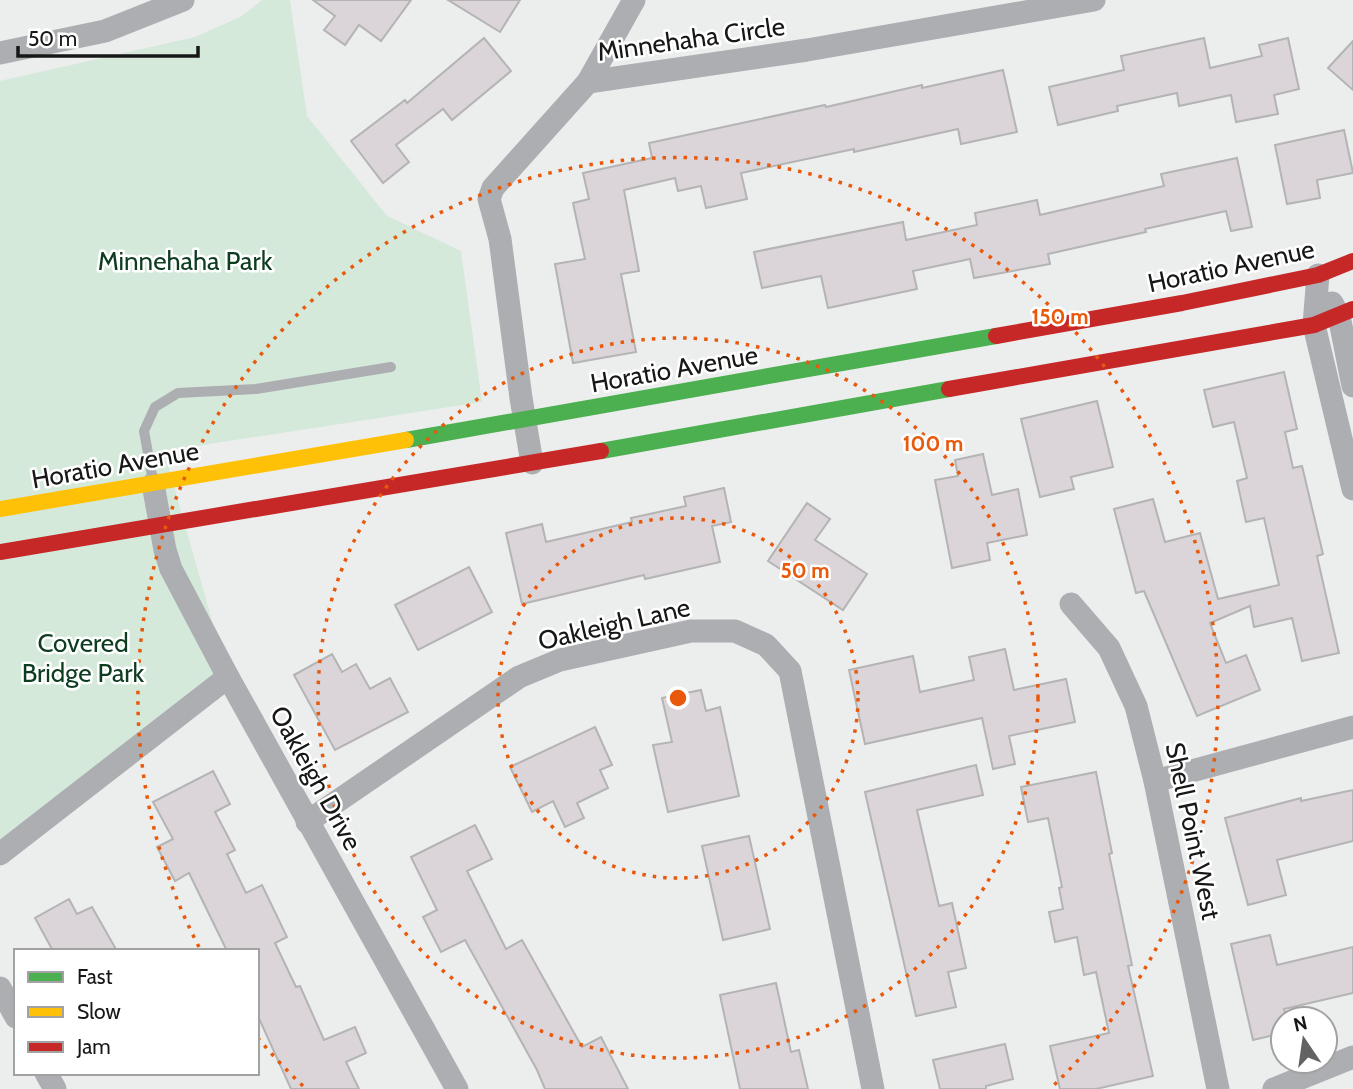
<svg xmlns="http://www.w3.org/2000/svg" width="1353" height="1089" font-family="Cabin,sans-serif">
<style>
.green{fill:#d5e9da}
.building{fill:#dbd4d8;stroke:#b4b4b5;stroke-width:2}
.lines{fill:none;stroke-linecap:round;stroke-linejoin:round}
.lane{stroke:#acaeb2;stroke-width:10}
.street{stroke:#acaeb2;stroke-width:23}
.fast{stroke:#4caf50;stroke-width:16}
.slow{stroke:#ffc107;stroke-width:16}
.jam{stroke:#c62828;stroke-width:16}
.ring{fill:none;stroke:#e8590c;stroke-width:3.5;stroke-dasharray:3.5 7}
.labels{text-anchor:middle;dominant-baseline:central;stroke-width:5;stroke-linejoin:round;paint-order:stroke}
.street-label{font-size:26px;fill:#171717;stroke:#fff}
.park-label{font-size:26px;fill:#0e3c20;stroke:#fff}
.centre{fill:#e8590c;stroke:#fff;stroke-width:3.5}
.ring-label{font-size:21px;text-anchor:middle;font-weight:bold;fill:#e8590c;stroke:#fff;stroke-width:5;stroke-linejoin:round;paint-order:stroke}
</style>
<rect width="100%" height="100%" fill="#eceded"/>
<polygon class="green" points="262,0 290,0 307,116 387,216 461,251 482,402 164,451 228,677 0,854 0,81 195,37 240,17"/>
<g class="building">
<polygon points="313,0 411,0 381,41 359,25 345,45 324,30 335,16"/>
<polygon points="448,0 520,0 500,32"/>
<polygon points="484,38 511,71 452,120 443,109 396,145 409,162 383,183 351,141 405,100 407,103"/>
<polygon points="1204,38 1210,68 1262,56 1259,45 1288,38 1299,89 1274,95 1278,114 1236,122 1231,95 1179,106 1177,93 1117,106 1118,111 1058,125 1049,87 1124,70 1121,56"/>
<polygon points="1353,41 1353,90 1328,68"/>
<polygon points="1003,70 1017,132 961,144 958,129 854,152 854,149 741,173 747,199 706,208 701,186 678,191 675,178 624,190 639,271 621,274 636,352 573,363 555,264 585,259 573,203 589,199 583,173 652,158 649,143 825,105 826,107 922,85 922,88"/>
<polygon points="1344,130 1353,173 1317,180 1320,198 1287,204 1275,145"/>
<polygon points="1237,158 1252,227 1231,231 1226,211 1145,229 1146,232 1048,254 1050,264 974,278 970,259 913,271 917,289 828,308 821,276 762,288 754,252 903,222 906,240 977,225 975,213 1037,200 1040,215 1164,186 1161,174"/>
<polygon points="1284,372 1297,429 1285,432 1293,468 1302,466 1323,554 1317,556 1339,653 1302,661 1292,618 1254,627 1250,606 1210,623 1226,663 1246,655 1260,690 1197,716 1144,591 1136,593 1114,509 1153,499 1165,542 1200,533 1218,599 1279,585 1264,518 1246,522 1237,481 1247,478 1234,422 1213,427 1204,390"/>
<polygon points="1097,401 1113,467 1071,477 1074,489 1040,497 1021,419"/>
<polygon points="983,454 992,495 1018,489 1027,535 987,543 990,560 952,568 935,480 958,476 955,460"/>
<polygon points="724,488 731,522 712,526 720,562 645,579 644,575 522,604 506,533 542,524 546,542 632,522 631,518 686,506 684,497"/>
<polygon points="807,503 830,519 815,540 867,574 843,610 768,561"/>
<polygon points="469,567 492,612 418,650 395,605"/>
<polygon points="1005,649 1014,690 1066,679 1075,722 1009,736 1015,764 993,769 982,718 865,744 849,670 913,656 920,692 974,680 969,657"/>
<polygon points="332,654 342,672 356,664 370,689 390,678 408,712 335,750 294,675"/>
<polygon points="701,690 706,711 720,707 739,796 668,812 653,745 672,742 662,698"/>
<polygon points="595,727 612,765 600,770 608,788 577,803 584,818 565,827 553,801 532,812 510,767"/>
<polygon points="976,765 983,795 917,810 939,906 952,903 966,968 948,972 956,1007 916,1016 865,792"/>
<polygon points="213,771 230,804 215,812 235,850 227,854 246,893 262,885 287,937 275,943 296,987 300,986 324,1040 355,1027 366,1053 346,1062 359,1089 291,1089 257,1014 257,951 227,951 189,873 175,881 157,847 173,839 153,802"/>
<polygon points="1096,772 1112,853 1109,854 1132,965 1128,966 1153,1076 1096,1089 1060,1089 1050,1046 1109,1033 1096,972 1084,975 1077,937 1055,942 1049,912 1063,909 1059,888 1062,887 1048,818 1028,822 1021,787"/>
<polygon points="1353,790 1353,841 1277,860 1286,895 1248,905 1225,818 1301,798 1301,801"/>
<polygon points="475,825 492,859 467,871 506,949 522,940 582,1047 601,1037 628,1089 545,1089 537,1070 465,940 441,952 423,917 437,910 411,857"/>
<polygon points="749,836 770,929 723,940 702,846"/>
<polygon points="69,899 77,914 92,907 117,951 53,951 35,918"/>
<polygon points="1270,935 1277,965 1353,947 1353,993 1284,1009 1287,1019 1283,1019 1283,1033 1253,1040 1231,944"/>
<polygon points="776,983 791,1052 799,1050 808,1089 740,1089 720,995"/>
<polygon points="1005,1044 1013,1079 986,1086 986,1089 940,1089 933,1060"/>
</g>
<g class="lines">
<polyline class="lane" points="153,481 144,431 155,407 178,393 256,389 391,367"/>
<g class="street">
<polyline points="0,53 105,31 183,0"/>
<polyline points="588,82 807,50 1094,0"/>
<polyline points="1318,275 1314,325 1353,489"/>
<polyline points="1332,303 1339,316 1353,386"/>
<polyline points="532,463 521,398 500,239 489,199 493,188 588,82 634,0"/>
<polyline points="153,484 165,550 171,569 228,677 457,1089"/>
<polyline points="1071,604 1109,648 1136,706 1155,781 1218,1089"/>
<polyline points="1155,781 1353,727"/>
<polyline points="307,822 519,677 560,660 691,631 735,631 766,645 790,671 873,1089"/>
<polyline points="0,854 228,677"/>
<polyline points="0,988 16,1017"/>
<polyline points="46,1073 55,1089"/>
<polyline points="1274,1089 1353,1057"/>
</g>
<g class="fast">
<polyline points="406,440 996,336"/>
<polyline points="601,451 949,389"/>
</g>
<polyline class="slow" points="0,509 406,440"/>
<g class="jam">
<polyline points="996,336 1182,303 1318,275 1353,261"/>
<polyline points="949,389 1314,325 1353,309"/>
<polyline points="0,552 601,451"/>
</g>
</g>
<g class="ring">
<circle cx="678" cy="698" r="180"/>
<circle cx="678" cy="698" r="360"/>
<path d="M303 1086A540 540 0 0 1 258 1038M199 947A540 540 0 1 1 1053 1086"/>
</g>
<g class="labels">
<g class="street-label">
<text transform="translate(691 39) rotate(-8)">Minnehaha Circle</text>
<text transform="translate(1231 266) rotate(-12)">Horatio Avenue</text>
<text transform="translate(674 369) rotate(-10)">Horatio Avenue</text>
<text transform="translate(115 465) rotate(-10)">Horatio Avenue</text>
<text transform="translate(614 624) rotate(-13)">Oakleigh Lane</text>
<text transform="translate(316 778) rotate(61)">Oakleigh Drive</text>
<text transform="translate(1193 831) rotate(78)">Shell Point West</text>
</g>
<g class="park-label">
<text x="185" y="261">Minnehaha Park</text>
<text x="83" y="643">Covered<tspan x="83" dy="30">Bridge Park</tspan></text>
</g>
</g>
<circle cx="678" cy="698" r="10" class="centre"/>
<g class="ring-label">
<text x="1060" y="324">150 m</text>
<text x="933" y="451">100 m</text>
<text x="805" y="578">50 m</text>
</g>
<rect x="14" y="949" width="245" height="126" fill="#ffffff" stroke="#a2a2a2" stroke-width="2"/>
<rect x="28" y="972" width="35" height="10" fill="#4caf50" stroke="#a2a2a2" stroke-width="2"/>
<text x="77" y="984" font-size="21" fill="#171717">Fast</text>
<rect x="28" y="1007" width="35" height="10" fill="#ffc107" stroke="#a2a2a2" stroke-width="2"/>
<text x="77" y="1019" font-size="21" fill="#171717">Slow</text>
<rect x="28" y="1042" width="35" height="10" fill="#c62828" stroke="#a2a2a2" stroke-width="2"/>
<text x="77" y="1054" font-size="21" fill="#171717">Jam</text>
<g transform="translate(1304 1040) rotate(347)"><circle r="33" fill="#ffffff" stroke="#a2a2a2" stroke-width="2"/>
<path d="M0-5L12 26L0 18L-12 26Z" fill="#626262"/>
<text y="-10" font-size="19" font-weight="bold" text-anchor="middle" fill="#171717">N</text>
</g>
<path d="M18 46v10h180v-10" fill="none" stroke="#171717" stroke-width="3.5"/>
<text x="28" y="46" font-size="21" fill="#171717" stroke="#ffffff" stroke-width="5" paint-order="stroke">50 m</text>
</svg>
